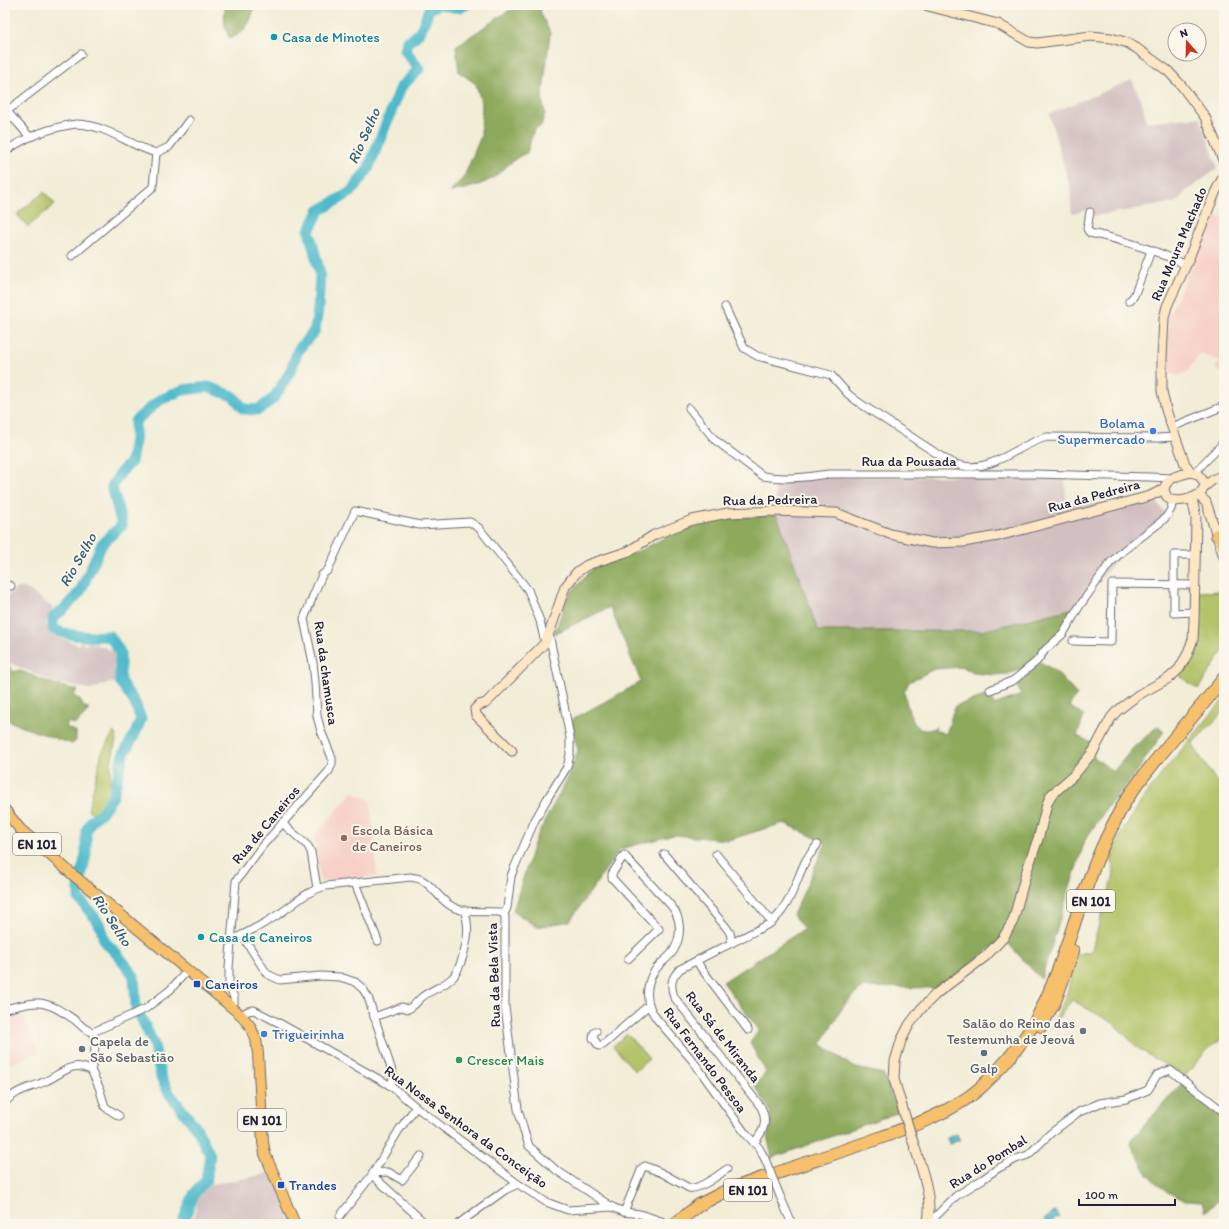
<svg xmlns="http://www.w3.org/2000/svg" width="1229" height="1229" font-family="Itim,sans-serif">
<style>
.built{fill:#f7d1c8}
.industrial{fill:#d2bfc0}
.green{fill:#b2c367;stroke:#6a7251}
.forest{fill:#8da95c;stroke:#58664c}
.water{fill:#4eb9cb;stroke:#386e83}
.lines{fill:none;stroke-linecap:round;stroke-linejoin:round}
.river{stroke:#4eb9cb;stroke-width:11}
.street-casing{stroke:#6b6972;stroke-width:9}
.secondary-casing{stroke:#6b6972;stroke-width:11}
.primary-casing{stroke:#6b6972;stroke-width:12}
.highway-casing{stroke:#6b6972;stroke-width:14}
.street{stroke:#fff;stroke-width:7}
.secondary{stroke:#fce6c4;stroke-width:9}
.primary{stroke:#f7c06c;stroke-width:10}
.highway{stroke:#f7c06c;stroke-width:12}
.street-bridge-casing{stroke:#6b6972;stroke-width:9;stroke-linecap:butt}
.secondary-bridge-casing{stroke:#6b6972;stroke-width:11;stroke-linecap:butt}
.street-bridge{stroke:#fff;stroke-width:7}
.secondary-bridge{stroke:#fce6c4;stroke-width:9}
.culture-dot{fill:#0f9aa8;stroke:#fbf7ec;stroke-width:1.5}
.shop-dot{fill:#3f7fe0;stroke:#fbf7ec;stroke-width:1.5}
.education-dot{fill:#8d6e63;stroke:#fbf7ec;stroke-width:1.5}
.transit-dot{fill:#1a4fb4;stroke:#fbf7ec;stroke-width:1.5}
.worship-dot{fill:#6b7280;stroke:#fbf7ec;stroke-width:1.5}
.service-dot{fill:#5c6f8a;stroke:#fbf7ec;stroke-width:1.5}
.leisure-dot{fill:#2e9e5b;stroke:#fbf7ec;stroke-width:1.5}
.labels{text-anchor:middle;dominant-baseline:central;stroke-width:4;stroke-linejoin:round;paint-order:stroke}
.shield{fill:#fbf7ec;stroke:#636270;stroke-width:1}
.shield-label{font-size:13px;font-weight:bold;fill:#22223b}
.culture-label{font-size:14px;fill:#0d838f;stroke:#fbf7ec;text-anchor:start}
.street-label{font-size:14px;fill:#22223b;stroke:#fbf7ec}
.shop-label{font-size:14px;fill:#366cbe;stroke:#fbf7ec;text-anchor:end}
.education-label{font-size:14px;fill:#785e54;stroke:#fbf7ec;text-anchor:start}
.transit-label{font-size:14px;fill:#164399;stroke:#fbf7ec;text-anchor:start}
.worship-label{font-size:14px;fill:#5b616d;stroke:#fbf7ec;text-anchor:end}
.leisure-label{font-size:14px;fill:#27864d;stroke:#fbf7ec;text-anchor:start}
.service-label{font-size:14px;fill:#4e5e75;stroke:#fbf7ec}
.water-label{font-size:15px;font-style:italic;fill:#345e75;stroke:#fbf7ec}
</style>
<rect width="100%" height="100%" fill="#fbf7ec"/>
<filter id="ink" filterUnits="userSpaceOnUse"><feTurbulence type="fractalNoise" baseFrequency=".025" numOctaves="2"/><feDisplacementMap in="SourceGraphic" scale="8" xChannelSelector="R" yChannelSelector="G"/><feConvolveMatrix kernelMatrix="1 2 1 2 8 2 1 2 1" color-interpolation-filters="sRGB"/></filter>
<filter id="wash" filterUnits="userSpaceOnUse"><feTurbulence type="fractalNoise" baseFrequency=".012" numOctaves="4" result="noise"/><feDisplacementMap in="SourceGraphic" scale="16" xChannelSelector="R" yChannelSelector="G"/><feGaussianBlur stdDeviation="0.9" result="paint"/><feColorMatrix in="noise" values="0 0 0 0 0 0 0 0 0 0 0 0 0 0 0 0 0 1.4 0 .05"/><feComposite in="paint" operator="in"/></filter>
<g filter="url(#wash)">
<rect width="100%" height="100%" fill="#f2edd7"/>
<g class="built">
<polygon points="1214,214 1224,218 1224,372 1222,374 1215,368 1220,362 1201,353 1186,373 1177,376 1165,370 1168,318"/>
<polygon points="352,792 366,798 370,801 371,804 377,876 320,882 315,840 314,837"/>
<polygon points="23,1016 39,1052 5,1066 5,1019"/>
</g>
<g class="industrial">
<polygon points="1132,80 1143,105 1146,122 1200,117 1218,168 1185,192 1177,202 1095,216 1087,210 1072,214 1070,188 1049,114"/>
<polygon points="1065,475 1066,502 1119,504 1153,496 1167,516 1124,550 1079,607 982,631 818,631 776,512 775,478"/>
<polygon points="19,587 29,590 53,608 47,618 46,625 53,633 53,635 79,645 80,642 86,645 88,641 116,652 119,660 117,682 104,684 92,690 53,682 5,661 5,600 10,593"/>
<polygon points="271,1171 294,1224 190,1224 195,1212 197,1199 209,1185 262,1175"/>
</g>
<g class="green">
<polygon points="44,192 55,204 28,227 17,214"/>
<path d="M1224,591v59l-26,39 -18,-13c22,-29 20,-51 18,-84z"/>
<polygon points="1224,699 1224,711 1193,743 1194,747 1214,778 1224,789 1224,1038 1223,1038 1208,1049 1184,1077 1174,1070 1139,1049 1113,1023 1072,1000 1050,1029 1066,997 1077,954 1091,952 1114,874 1111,853 1125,827 1143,799 1164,771"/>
<polygon points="114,732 117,736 111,763 110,795 104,806 93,813 88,810 102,752"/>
<polygon points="627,1034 649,1059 635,1071 613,1046"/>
</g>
<g class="forest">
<path d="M226,5h28c-2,15 -7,26 -22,33l-3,-1c-5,-10 -6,-21 -3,-32z"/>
<path d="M522,5h22l-4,6 10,22 -8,67 3,13 -4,13 -7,3 -7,24c-13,4 -22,16 -33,24 -12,9 -29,12 -44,15l14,-15 17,-41 1,-31 -6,-21 -17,-12 -3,-26 58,-39z"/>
<path d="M777,515l41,116h164l97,-24 -13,20 -35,39 -23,8 -14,1 -21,-2 -10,-6 -29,2 -25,13 -5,10c3,11 7,40 23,38 3,0 7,-2 9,-3l-1,3 11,4 9,-28 36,-12 3,11 27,-10 -5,-12 24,-21 14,8 23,25 -8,11 15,10 -7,20 19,8 -3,12 20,16 20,-24 25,-22 6,5 -29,43 -29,35 -21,31 -44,139 -38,-41 -66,55 -6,-5 -68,-1 -19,18 -23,39 32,23 30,7 16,38 -127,46 -5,-22 4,-11 -1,-15 -15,-24 11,-14 -16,-29 9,-13 -36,-48 81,-53 -11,-14 33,-72 -42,-20 -56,17 -54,-5 -54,14 -50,72 -33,6 -24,-16 22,-71 30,-57 13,-32 -7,-31 70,-38 -31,-75 -56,27 14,-38 25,-28 48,-18 42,-22 34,-9z"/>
<path d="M5,665l6,3 2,4 6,-2c20,9 37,16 59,20l-5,5 7,5 4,7 4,1v4l-11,11 -4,1 -5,-2 -2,5 10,5v9l-4,3 -47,-16 -20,-9z"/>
<polygon points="1182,1083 1224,1116 1224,1196 1205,1212 1202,1202 1186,1201 1165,1191 1149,1176 1130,1143 1131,1140"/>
</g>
<g class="water">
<polygon points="957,1134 960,1140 949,1144 947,1138"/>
<polygon points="1055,1211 1059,1217 1047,1224 1044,1219"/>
</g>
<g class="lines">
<g class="river">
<path d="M445,5c7,2 14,4 21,0"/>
<path d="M182,1224l12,-30 12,-14 4,-25 -13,-26 -28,-36 -8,-16 -7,-32 -18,-38 -2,-31 -16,-21 -14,-14 -3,-14 -9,-13 -13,-15v-13l7,-32v-23l6,-11 9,-7 12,-17 10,-41 12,-21 6,-15 -6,-16 -15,-22v-29l-10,-16c-20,1 -38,1 -57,-7v-12l10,-7 17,-18 22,-48 20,-19 -10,-38 8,-14 11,-11 4,-22v-19l25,-21 23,-10 25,-3 25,9 11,13 14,1 16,-12 17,-28 7,-20 17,-20 3,-21 2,-36 -11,-42 10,-20 32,-19 17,-23 33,-82 18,-18 -14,-19 3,-9c13,-5 17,-20 21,-32l8,-4"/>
</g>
</g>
</g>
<g filter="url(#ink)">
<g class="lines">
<defs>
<g id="street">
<polyline points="622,5 623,7 626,5"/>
<polyline points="5,109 30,137"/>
<polyline points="7,111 81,54"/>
<path d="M5,152c19,-15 47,-25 71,-28 10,0 24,4 33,8 16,7 30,16 47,21l13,-6 20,-27"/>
<path d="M1090,212l-3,17 3,4c33,7 66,17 96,32"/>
<polyline points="72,256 153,187 156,153"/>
<polyline points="1129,301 1134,296 1151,251"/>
<path d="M725,307l19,41 13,8 74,19 17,19 10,8 87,57c4,2 9,5 14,6 33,9 59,-21 88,-28l111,1 18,-1"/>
<path d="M689,408l26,32 48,36c22,4 44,1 66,-2h204l116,3 23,1"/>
<polyline points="1172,427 1224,406"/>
<polyline points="1196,473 1199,468 1224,442"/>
<polyline points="5,584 11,586"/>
<polyline points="1194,612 1174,613 1174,555 1195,555"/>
<polyline points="1073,641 1111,642 1112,584 1195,585"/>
<polyline points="990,690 1014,680 1037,661 1045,650 1063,634 1079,607 1110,563 1124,550 1162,521 1167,516 1171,509 1173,500"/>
<polyline points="282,823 308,846 311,852 317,888"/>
<polyline points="664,854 726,927 730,933 732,943"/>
<polyline points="716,854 772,922"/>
<polyline points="355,883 378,941"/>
<polyline points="504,914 505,917 505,1007 518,1109 524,1131 529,1146 556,1170 612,1207"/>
<polyline points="504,914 507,908 511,876 515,866 535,820 547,799 567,767 570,755 570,738 564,705 549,634"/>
<polyline points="242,935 267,974 280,980 320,976 340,977 355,982 363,989 368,997 392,1071 393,1078 391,1086"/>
<path d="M230,941c17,-8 34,-17 49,-27 17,-11 27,-23 47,-28l85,-9c3,1 7,1 9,2 12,5 19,21 33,28 13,7 32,4 46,5l5,2"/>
<path d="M628,959l31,-30 -47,-51v-4l12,-19c12,13 23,25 34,37 6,6 14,13 18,21 6,13 4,30 -5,41 -4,5 -11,9 -15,15 -8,10 -11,26 -6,38 1,4 4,7 6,11l37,43 52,72 14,15 6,11"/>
<polyline points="697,961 701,968 748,1030"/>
<polyline points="231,1007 234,1003 234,997 229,986 229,968 236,881 263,845 329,771 332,764 332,758 328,748 321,731 317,716 315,682 313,663 304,619 313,596 322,575 328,570 355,511 420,525 470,522 479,528 528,590 540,621 545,643"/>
<path d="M5,1009c11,-2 23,-7 34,-6 13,1 25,10 36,17 6,5 10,11 18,12l52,-23 25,-19 18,-20"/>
<polyline points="241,1015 248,1011 254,1010 281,1024 391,1086 416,1107 518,1184 546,1202 568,1210 612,1207 624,1212 640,1214 664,1222"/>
<path d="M374,1017l28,-10 6,2c7,-3 9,-8 14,-12 10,-8 24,-11 32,-21 8,-11 16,-40 13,-54 0,-4 -2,-8 -3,-12"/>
<polyline points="596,1031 594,1033 593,1038 599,1046 603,1045 649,1005"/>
<polyline points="91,1070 99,1087 105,1107 119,1116"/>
<path d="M5,1103c9,-13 27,-15 41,-22 9,-4 17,-11 27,-14 6,-2 13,1 18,3 5,-13 5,-24 2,-38"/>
<path d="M754,1143c10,-12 14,-22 7,-36l-87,-110c-4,-12 -3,-19 6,-28l89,-45c21,-15 26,-42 37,-64 3,-5 8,-10 11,-15"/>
<polyline points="373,1173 388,1172 402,1180 421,1156"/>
<polyline points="372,1175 426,1224"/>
<polyline points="780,1196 792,1224"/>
<path d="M624,1212l18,-44 3,-2 17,7 27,15c11,2 29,-13 38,-19"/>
<polyline points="340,1216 372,1175 399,1130 416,1107"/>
<polyline points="458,1224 505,1190 518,1184"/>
<polyline points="928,1224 956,1196 983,1179 997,1169 1016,1159 1028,1155 1051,1133 1079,1112 1100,1103 1126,1099 1148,1090 1157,1075 1170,1070 1224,1112"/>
</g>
<g id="secondary">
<polyline points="924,5 998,24 1029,42 1037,43 1091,36 1111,38 1128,43 1136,48 1168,71 1181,85 1205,117 1224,162"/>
<polyline points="1191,472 1185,464 1166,410 1162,391 1162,358 1164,318 1167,306 1186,265 1215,193 1224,175"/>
<path d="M1191,472c8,2 11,5 14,14 -2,3 -3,6 -6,8 -6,5 -24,10 -31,4 -3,-3 -3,-6 -4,-9 3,-12 16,-14 27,-17z"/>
<polyline points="1205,486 1214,479 1224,475"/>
<polyline points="1198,495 1206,502 1224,557"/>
<polyline points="512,751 476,715 475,709 479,705 486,703 545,643 551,628 565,587 577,572 587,565 629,551 654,535 692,520 728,513 772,511 836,513 890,534 932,543 963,542 998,536 1150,496 1164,489"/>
<polyline points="900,1100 894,1079 895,1061 901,1041 909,1025 921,1009 937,993 986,956 1003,938 1013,921 1027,870 1039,836 1047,804 1051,795 1073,776 1093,752 1111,718 1117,711 1138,695 1169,678 1179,669 1187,655 1193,639 1194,621 1196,518 1192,498"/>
<path d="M915,1148c7,21 19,55 12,76"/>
</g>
<polyline id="primary" points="5,810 20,829 72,874 241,1015 250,1026 256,1039 258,1054 263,1142 265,1154 295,1224"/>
<g id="highway">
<polyline points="1217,535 1221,537 1224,547"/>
<polyline points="1041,1026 1055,1001 1073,951"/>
<path d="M675,1224l24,-19 27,-14c49,-18 99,-34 148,-51 33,-12 79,-28 105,-51 21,-19 45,-47 58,-71 32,-61 43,-130 75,-191 5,-10 10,-21 16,-30 29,-42 65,-79 96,-119"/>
</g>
</defs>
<use href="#street" class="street-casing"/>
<use href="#secondary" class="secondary-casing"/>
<use href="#primary" class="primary-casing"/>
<use href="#highway" class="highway-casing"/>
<use href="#street" class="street"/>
<use href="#secondary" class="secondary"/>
<use href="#primary" class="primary"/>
<use href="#highway" class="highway"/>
<defs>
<polyline id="street-bridge" points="765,1159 780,1196"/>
<polyline id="secondary-bridge" points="900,1100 915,1148"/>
</defs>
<use href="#street-bridge" class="street-bridge-casing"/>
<use href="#secondary-bridge" class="secondary-bridge-casing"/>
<use href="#street-bridge" class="street-bridge"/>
<use href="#secondary-bridge" class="secondary-bridge"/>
</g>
</g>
<g class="culture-dot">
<circle cx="274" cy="37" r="4"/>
<circle cx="201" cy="937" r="4"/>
</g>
<g class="shop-dot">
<circle cx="1153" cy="431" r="4"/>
<circle cx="264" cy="1034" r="4"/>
</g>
<circle class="education-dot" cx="344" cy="838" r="4"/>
<g class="transit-dot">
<rect x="193" y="980" width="8" height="8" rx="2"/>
<rect x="277" y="1181" width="8" height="8" rx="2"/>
</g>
<g class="worship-dot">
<circle cx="1083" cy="1031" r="4"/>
<circle cx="82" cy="1049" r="4"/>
</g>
<circle class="service-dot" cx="984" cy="1053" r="4"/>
<circle class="leisure-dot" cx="459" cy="1060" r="4"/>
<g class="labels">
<g class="shield">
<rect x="13" y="833" width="48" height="22" rx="3"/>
<rect x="1067" y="890" width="48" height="22" rx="3"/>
<rect x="238" y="1109" width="48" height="22" rx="3"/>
<rect x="724" y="1179" width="48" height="22" rx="3"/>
</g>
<g class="shield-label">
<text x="37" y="844">EN 101</text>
<text x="1091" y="901">EN 101</text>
<text x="262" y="1120">EN 101</text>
<text x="748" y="1190">EN 101</text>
</g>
<g class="culture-label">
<text x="282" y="37">Casa de Minotes</text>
<text x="209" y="937">Casa de Caneiros</text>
</g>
<g class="street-label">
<text transform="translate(1179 244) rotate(-67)">Rua Moura Machado</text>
<text x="909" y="461">Rua da Pousada</text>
<text transform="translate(1094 496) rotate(-15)">Rua da Pedreira</text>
<text transform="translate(770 500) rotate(-1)">Rua da Pedreira</text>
<text transform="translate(326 673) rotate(82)">Rua da chamusca</text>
<text transform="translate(266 825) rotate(-50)">Rua de Caneiros</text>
<text transform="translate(494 975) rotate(-92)">Rua da Bela Vista</text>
<text transform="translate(723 1037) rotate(52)">Rua Sá de Miranda</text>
<text transform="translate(705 1060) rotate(53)">Rua Fernando Pessoa</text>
<text transform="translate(466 1127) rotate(36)">Rua Nossa Senhora da Conceição</text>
<text transform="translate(988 1162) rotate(-32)">Rua do Pombal</text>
</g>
<g class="shop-label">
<text x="1145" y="423">Bolama<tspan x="1145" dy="16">Supermercado</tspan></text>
<text x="272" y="1034" text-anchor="start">Trigueirinha</text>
</g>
<g class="education-label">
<text x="352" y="830">Escola Básica<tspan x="352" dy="16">de Caneiros</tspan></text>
</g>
<g class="transit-label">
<text x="205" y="984">Caneiros</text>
<text x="289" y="1185">Trandes</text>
</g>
<g class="worship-label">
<text x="1075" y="1023">Salão do Reino das<tspan x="1075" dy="16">Testemunha de Jeová</tspan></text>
<text x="90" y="1041" text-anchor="start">Capela de<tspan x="90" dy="16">São Sebastião</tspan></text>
</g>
<g class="leisure-label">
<text x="467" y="1060">Crescer Mais</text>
</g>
<g class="service-label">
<text x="984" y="1068">Galp</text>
</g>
<g class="water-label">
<text transform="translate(364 136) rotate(-66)">Rio Selho</text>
<text transform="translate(78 560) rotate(-60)">Rio Selho</text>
<text transform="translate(112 920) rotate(57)">Rio Selho</text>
</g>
</g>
<rect width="1229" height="1229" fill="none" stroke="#fbf7ec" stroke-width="20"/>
<g transform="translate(1187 42) rotate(340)"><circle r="19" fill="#fbf7ec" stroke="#a4a2a5"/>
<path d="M0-3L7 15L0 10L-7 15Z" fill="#c8321e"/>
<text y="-6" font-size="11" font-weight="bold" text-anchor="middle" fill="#22223b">N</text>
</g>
<path d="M1079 1199v6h96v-6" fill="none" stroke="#22223b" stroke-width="2"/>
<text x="1085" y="1199" font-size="12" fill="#22223b" stroke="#fbf7ec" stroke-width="3" paint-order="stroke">100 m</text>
</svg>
